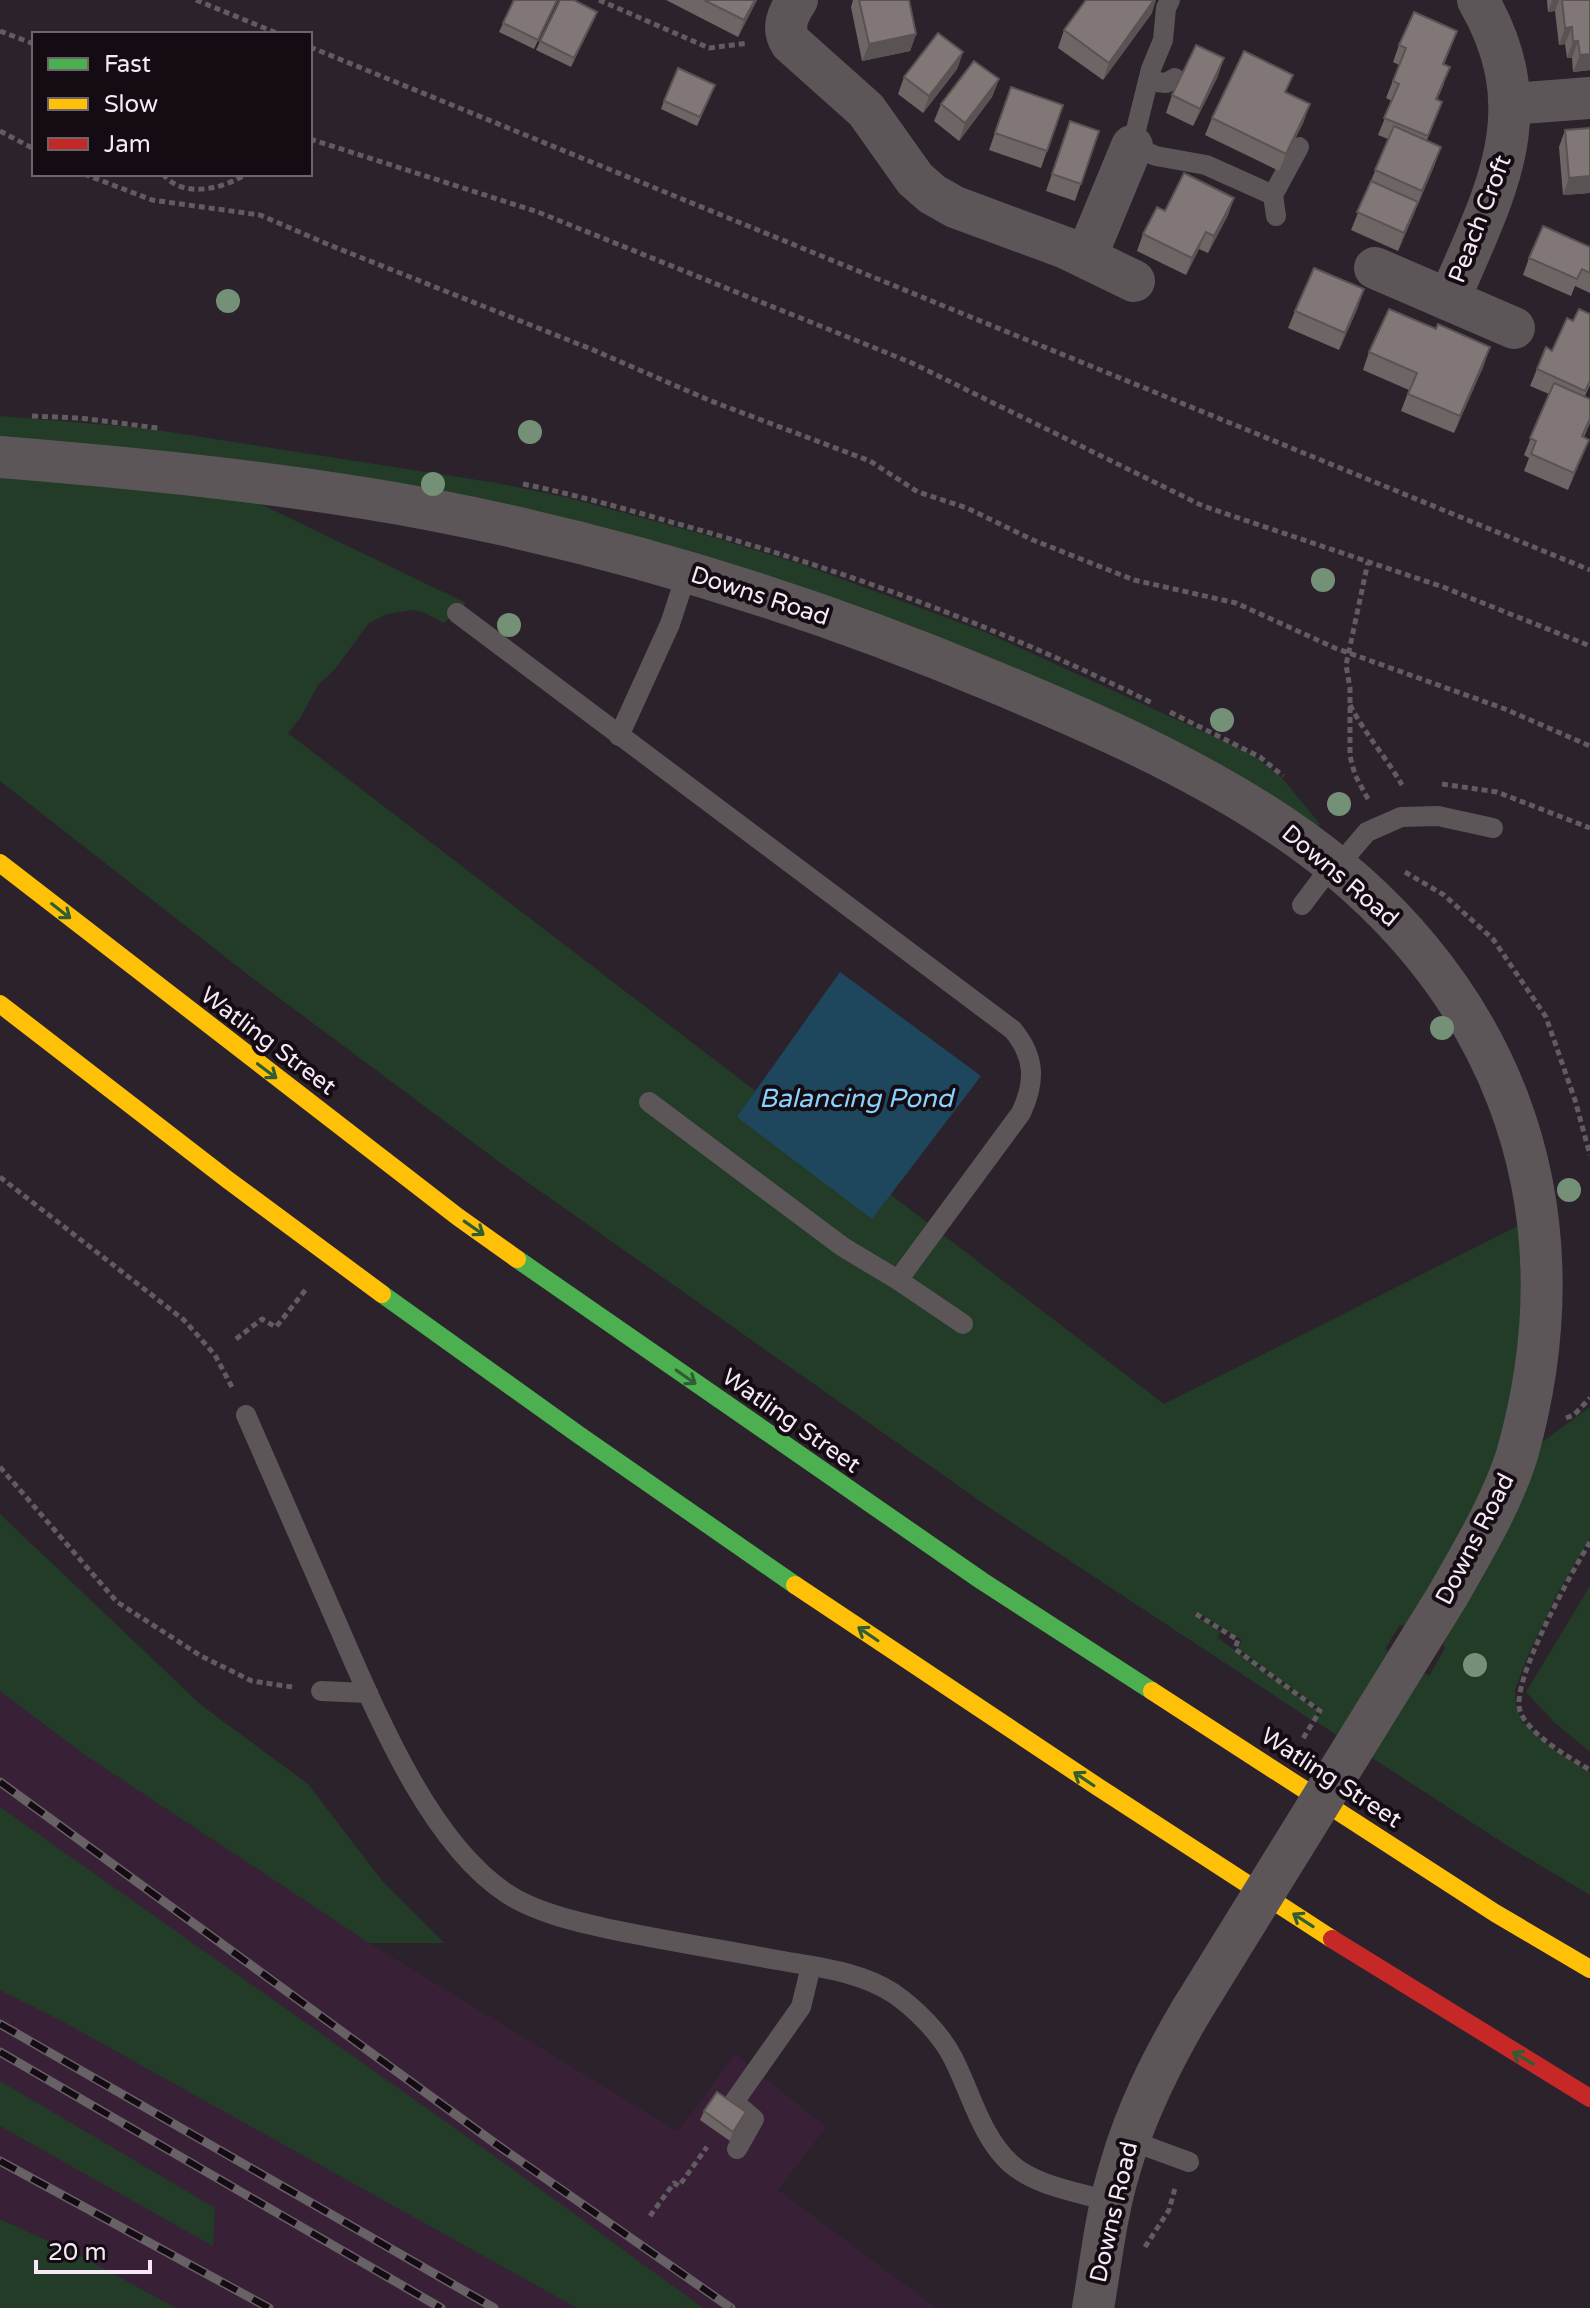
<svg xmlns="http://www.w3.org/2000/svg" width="1590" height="2308" font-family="'Varela Round',sans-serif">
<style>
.built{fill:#382137}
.green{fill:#223c27}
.water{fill:#1e475e}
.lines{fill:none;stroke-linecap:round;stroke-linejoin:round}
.path{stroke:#625b60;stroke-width:5;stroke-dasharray:6 4;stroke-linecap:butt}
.lane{stroke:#5c5658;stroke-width:20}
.street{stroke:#5c5658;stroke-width:42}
.fast{stroke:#4caf50;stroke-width:18}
.slow{stroke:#ffc107;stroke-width:18}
.jam{stroke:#c62828;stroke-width:18}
.rail-casing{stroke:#686165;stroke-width:9}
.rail{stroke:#140b13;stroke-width:6;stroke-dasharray:18;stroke-linecap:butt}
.street-bridge{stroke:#5c5658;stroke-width:42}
.tree{fill:#749077}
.wall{fill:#6e6665}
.shaded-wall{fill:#5a5353}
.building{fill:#807776;stroke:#5a5353;stroke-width:2}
.oneway{stroke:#305d32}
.labels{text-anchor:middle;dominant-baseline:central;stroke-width:8;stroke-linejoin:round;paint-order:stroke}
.street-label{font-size:24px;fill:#f6e9f5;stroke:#140b13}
.water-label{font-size:26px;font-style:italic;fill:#8ad3fd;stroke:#140b13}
</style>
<rect width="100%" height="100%" fill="#2c222c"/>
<polygon class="built" points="0,1691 85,1755 369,1943 678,2132 735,2054 826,2127 778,2190 936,2308 168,2308 75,2253 0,2219"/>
<g class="green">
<polygon points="0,416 144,428 497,483 569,498 699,533 801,564 985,632 1252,754 1282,778 1320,824 1314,830 836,605 0,446"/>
<polygon points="0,466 221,485 466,603 444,623 423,612 412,610 387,614 369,623 335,669 318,685 301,717 288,733 1164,1404 1524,1223 1532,1297 1495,1471 1412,1628 1400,1625 1385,1649 1429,1676 1445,1648 1443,1643 1534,1448 1590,1407 1590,1538 1555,1598 1528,1656 1515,1690 1516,1706 1522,1722 1556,1751 1590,1772 1590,1895 1511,1848 1315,1721 1322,1710 1238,1649 1242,1640 1197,1612 1194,1615 1220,1631 1218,1638 1319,1711 1313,1721 987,1506 506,1167 251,977 0,781"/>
<polygon points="0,1514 201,1705 308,1784 383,1882 444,1943 369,1943 85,1755 0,1691"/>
<polygon points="1590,1586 1590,1752 1555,1723 1526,1692"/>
<polygon points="0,1807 507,2165 703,2308 577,2308 60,2020 0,1990"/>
<polygon points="0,2081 215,2208 213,2246 0,2126"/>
<polygon points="0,2219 75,2253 176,2308 0,2308"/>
</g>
<polygon class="water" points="840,972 981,1076 872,1219 737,1117"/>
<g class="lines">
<g class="path">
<polyline points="196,0 279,34"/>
<polyline points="599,0 709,48 748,43"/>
<polyline points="0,31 34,44"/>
<polyline points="310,47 1590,570"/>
<polyline points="0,131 34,149"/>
<polyline points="310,139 538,212 912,363 1203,506 1443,587 1590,646"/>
<polyline points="84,174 152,200 260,215 327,244 591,349 711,401 870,461 918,492 967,508 1033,540 1134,580 1236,603 1335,648 1505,709 1590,746"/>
<path d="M163,174c19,25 60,15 83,0"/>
<polyline points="32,416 80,418 158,428"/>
<path d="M523,484c50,10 99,24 148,38 168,46 327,104 483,182"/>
<path d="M1350,705c15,29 36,52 52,80"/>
<polyline points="1170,712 1260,757 1283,776"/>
<polyline points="1442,784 1497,792 1590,828"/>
<polyline points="1368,799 1355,775 1350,756 1350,688 1346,665 1368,562"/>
<polyline points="1405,872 1444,895 1493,939 1546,1017 1575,1100 1590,1155"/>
<polyline points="0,1177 184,1320 215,1355 233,1389"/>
<polyline points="236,1339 262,1319 276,1327 307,1288"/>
<polyline points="1566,1418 1574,1415 1590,1398"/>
<polyline points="0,1467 117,1602 201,1656 252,1681 292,1687"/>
<path d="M1590,1542c-17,28 -80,140 -70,169 9,24 49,46 70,59"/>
<polyline points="1196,1614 1238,1640 1235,1649 1320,1711 1302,1740"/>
<polyline points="650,2216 674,2183 679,2186 707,2147"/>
<polyline points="1145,2247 1169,2210 1175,2188"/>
</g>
<g class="lane">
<polyline points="1170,0 1166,8 1163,40 1151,69 1132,146 1156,156 1206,165 1273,195 1299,147"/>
<polyline points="1148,81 1166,83 1175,78"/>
<polyline points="1273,195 1276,216"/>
<path d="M457,613l556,417c22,27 23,51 8,83l-123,167"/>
<polyline points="619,736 670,624 687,572"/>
<polyline points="1337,867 1367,832 1401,817 1438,816 1493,828"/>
<polyline points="1302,905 1333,864"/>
<polyline points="649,1102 843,1247 898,1280 963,1324"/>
<path d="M246,1415c29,66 58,133 87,199 39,88 92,225 173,279 30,20 72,29 108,37 54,11 109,20 163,30 39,7 82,11 116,33 22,15 48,41 60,65 18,35 28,79 58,106 27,23 68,28 101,38"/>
<polyline points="321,1691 368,1693"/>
<polyline points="1129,2140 1189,2162"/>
<polyline points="737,2149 754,2119 734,2102 801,2007 811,1966"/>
</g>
<g class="street">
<path d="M797,0c-9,14 -16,28 -6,43l75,67 49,69 17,15 23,13 111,41 68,33"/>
<polyline points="1510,104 1590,98"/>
<polyline points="1086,257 1132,146"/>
<polyline points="1375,268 1514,328"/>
<path d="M1449,300c45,-107 94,-187 29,-300"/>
<path d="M0,457c145,12 290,26 433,53 191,37 378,95 557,170 99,41 200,85 290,145 218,146 310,373 237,630 -16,50 -43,94 -69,140"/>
<path d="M1093,2308c8,-46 13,-95 27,-140 16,-56 41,-106 71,-157"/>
</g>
<g class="fast">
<polyline points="517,1259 982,1581 1152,1691"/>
<polyline points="382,1294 579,1435 795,1585"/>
</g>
<g class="slow">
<polyline points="0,863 458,1217 517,1259"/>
<polyline points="0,1004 228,1180 382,1294"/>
<polyline points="795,1585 1098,1787 1332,1939"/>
<polyline points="1152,1691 1495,1913 1590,1969"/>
</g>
<polyline class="jam" points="1332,1939 1590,2098"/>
<defs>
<g id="rail">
<polyline points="0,1782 496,2144 731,2308"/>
<polyline points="0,2024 494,2308"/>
<polyline points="0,2052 441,2308"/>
<polyline points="0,2161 269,2308"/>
</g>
</defs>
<use href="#rail" class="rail-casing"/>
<use href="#rail" class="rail"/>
<polyline class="street-bridge" points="1191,2011 1448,1595"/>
</g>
<g class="tree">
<circle cx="228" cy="301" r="12"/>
<circle cx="530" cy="432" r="12"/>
<circle cx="433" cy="484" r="12"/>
<circle cx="1323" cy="580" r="12"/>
<circle cx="509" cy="625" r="12"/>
<circle cx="1222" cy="720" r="12"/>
<circle cx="1339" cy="804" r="12"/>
<circle cx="1442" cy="1028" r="12"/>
<circle cx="1569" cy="1190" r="12"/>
<circle cx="1475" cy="1665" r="12"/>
</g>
<g class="wall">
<polygon points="514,0 558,0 534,49 499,32"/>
<polygon points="666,0 757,0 738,37"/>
<polygon points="853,0 909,0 916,34 910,51 862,61 851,7"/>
<polygon points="1547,0 1590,0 1590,70 1573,72 1572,58 1567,58 1565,44 1559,45 1555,11 1548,12"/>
<polygon points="597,12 571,67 536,50 540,41"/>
<polygon points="1152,13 1103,80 1058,48 1064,30"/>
<polygon points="1457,31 1444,65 1444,84 1437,100 1442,102 1427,140 1435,164 1398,251 1351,230 1388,139 1378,135 1392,101 1386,98 1399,65 1393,62 1399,45"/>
<polygon points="963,52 957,69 923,113 898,94 904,77"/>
<polygon points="1218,76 1193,126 1166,113 1172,95"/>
<polygon points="999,79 992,97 959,141 934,121 941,104"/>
<polygon points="1011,87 1063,105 1041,168 989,150"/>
<polygon points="712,93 697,126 661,109 664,101"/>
<polygon points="1212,118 1304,121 1279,171 1205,135"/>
<polygon points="1070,121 1099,131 1075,201 1046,191"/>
<polygon points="1590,128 1590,193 1563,195 1559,147 1565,130"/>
<polygon points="1234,198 1228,215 1208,253 1199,249 1186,275 1137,251 1143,234 1165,211"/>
<polygon points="1590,247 1590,293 1575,286 1571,296 1523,275 1529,258"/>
<polygon points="1358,307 1339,350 1288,328 1295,311"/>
<polygon points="1590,314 1590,385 1585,396 1590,399 1590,423 1584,437 1582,457 1568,490 1524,471 1529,458 1524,455 1549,394 1530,386 1537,369 1552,351 1573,321"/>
<polygon points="1369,352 1484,365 1454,433 1401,411 1409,390 1363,370"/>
<polygon points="704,2111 746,2112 743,2121 730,2141 700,2120"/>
</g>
<g class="shaded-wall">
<polygon points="755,0 757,0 738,37 744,20"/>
<polygon points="1154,0 1156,0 1152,13 1103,80 1109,63"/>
<polygon points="1552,0 1559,0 1555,11 1548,12"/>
<polygon points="597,12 594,20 571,67 574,58"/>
<polygon points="1572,27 1565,44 1559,45 1565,28"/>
<polygon points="916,34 910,51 862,61 869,44"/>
<polygon points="1573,41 1578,41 1572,58 1567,58"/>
<polygon points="963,52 957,69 923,113 929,96"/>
<polygon points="1590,54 1590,70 1573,72 1580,55"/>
<polygon points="1224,58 1218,76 1193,126 1200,109"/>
<polygon points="999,79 992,97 959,141 965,123"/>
<polygon points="1310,104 1304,121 1279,171 1286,154"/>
<polygon points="1441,147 1435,164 1416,209 1422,191"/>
<polygon points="1590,176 1590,193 1563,195 1569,178"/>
<polygon points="1234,198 1228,215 1208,253 1214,236"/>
<polygon points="1418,202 1412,219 1398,251 1404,233"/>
<polygon points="1206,232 1199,249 1186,275 1192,258"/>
<polygon points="1364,289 1358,307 1339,350 1345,333"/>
<polygon points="1490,347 1484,365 1454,433 1460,416"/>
<polygon points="1589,440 1582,457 1568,490 1574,473"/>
<polygon points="746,2112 743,2121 730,2141 733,2132"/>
</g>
<g class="building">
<polygon points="514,0 557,0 538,40 503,23"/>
<polygon points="560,0 574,0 597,12 574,58 540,41"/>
<polygon points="704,0 755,0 744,20"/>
<polygon points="859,0 909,0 916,34 869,44"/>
<polygon points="1086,0 1154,0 1109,63 1064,30"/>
<polygon points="1562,0 1590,0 1590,54 1580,55 1578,41 1573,41 1572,27 1565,28"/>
<polygon points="1414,12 1457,31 1443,64 1450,67 1436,99 1442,102 1428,136 1384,118 1399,84 1393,81 1406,48 1399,45"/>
<polygon points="938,33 963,52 929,96 904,77"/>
<polygon points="1196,45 1224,58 1200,109 1172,95"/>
<polygon points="1244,51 1293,75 1285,92 1310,104 1286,154 1212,118"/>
<polygon points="974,61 999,79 965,123 941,104"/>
<polygon points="678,68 715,85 700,117 664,101"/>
<polygon points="1011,87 1063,105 1047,151 995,133"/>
<polygon points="1070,121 1099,131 1081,184 1052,174"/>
<polygon points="1394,126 1441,147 1422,191 1375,170"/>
<polygon points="1590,128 1590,176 1569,178 1565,130"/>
<polygon points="1184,173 1234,198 1214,236 1206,232 1192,258 1143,234 1157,207 1165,211"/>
<polygon points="1371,181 1418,202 1404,233 1357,212"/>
<polygon points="1543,226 1590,247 1590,273 1582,269 1577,279 1529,258"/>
<polygon points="1314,268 1364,289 1345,333 1295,311"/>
<polygon points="1389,309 1436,329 1438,324 1490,347 1460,416 1408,394 1417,373 1369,352"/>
<polygon points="1579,309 1590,314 1590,381 1585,391 1537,369 1546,347 1552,351 1567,318 1573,321"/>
<polygon points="1554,383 1590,399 1590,419 1582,436 1589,440 1574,473 1531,454 1536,441 1530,438"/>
<polygon points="717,2092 746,2112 733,2132 704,2111"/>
</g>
<defs><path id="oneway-shaft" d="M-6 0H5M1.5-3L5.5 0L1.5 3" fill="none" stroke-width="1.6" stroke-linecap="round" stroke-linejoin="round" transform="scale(2)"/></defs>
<g class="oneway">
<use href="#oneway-shaft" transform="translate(61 911) rotate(38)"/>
<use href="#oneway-shaft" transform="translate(267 1071) rotate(37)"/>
<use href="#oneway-shaft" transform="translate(474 1228) rotate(35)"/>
<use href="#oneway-shaft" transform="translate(686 1377) rotate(35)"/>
<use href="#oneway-shaft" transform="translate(868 1634) rotate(-146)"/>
<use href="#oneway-shaft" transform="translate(1084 1779) rotate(-146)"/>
<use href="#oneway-shaft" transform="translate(1303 1920) rotate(-147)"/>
<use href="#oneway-shaft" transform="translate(1523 2058) rotate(-149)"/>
</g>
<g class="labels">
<g class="street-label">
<text transform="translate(1480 219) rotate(-69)">Peach Croft</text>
<text transform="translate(760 596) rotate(18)">Downs Road</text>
<text transform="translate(1340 876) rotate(40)">Downs Road</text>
<text transform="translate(268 1041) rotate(37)">Watling Street</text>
<text transform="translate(791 1421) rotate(35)">Watling Street</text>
<text transform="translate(1475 1539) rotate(-63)">Downs Road</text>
<text transform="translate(1331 1778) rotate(33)">Watling Street</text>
<text transform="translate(1114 2212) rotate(-77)">Downs Road</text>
</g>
<g class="water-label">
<text x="856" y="1098">Balancing Pond</text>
</g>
</g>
<rect x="32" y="32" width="280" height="144" fill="#140b13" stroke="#6e646d" stroke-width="2"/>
<rect x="48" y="58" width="40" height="12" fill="#4caf50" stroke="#6e646d" stroke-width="2"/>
<text x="104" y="72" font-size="24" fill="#f6e9f5">Fast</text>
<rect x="48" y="98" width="40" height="12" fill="#ffc107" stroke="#6e646d" stroke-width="2"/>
<text x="104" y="112" font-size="24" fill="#f6e9f5">Slow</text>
<rect x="48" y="138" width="40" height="12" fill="#c62828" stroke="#6e646d" stroke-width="2"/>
<text x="104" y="152" font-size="24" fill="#f6e9f5">Jam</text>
<path d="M36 2260v12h114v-12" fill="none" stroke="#f6e9f5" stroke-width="4"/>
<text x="48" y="2260" font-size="24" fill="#f6e9f5" stroke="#140b13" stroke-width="6" paint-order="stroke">20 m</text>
</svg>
